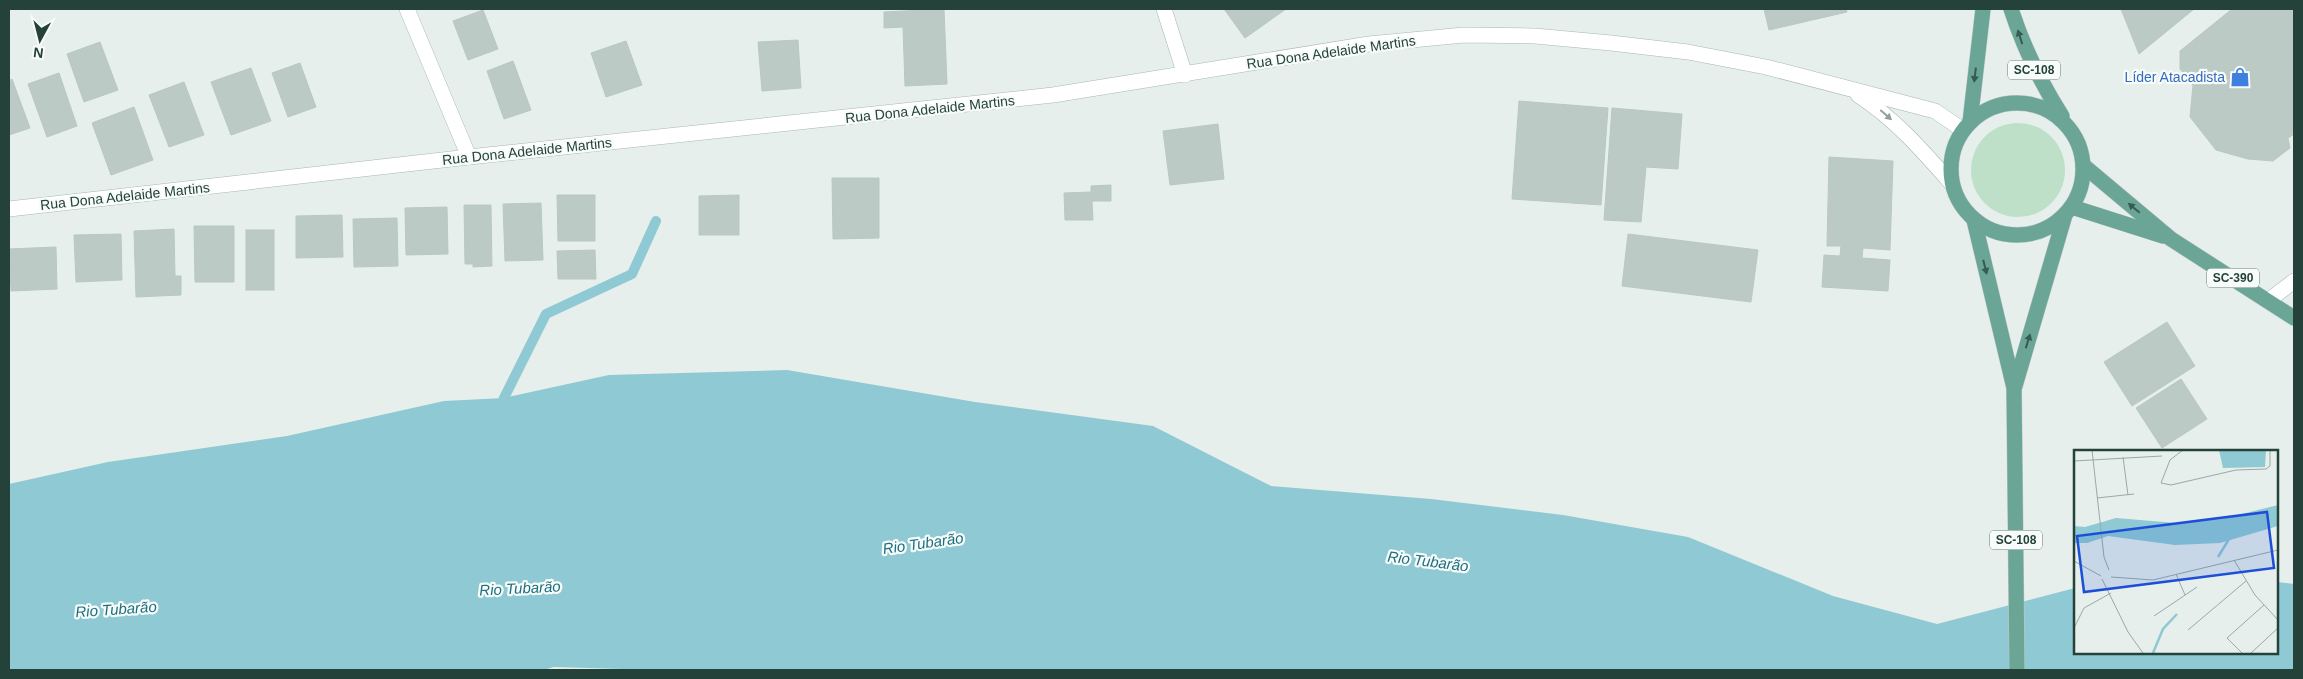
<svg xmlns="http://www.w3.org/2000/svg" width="2303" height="679" font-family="Arial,sans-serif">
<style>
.green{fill:#bfe0c8}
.water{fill:#8ec9d4}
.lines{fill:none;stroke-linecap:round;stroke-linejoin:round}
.stream{stroke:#8ec9d4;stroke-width:10}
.building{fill:#bbcac4;stroke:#b8c9c2}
.minor-casing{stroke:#a8b8b2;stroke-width:16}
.major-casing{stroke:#c2cac8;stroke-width:16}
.minor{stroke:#fff;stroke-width:15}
.major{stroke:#6aa596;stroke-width:15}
.oneway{fill:#365b51}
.oneway2{fill:#92a09c}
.labels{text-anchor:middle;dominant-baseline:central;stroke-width:4.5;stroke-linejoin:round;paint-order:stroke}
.shield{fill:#f7fbf9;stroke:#637a73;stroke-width:1}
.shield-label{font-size:12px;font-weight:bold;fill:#24423a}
.street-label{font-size:14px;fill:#24423a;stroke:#f7fbf9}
.shop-label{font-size:14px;fill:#366cbe;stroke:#f7fbf9;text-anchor:end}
.water-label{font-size:15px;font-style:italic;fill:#1c6f80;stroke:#f7fbf9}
.inset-river{fill:none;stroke:#8ec9d4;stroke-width:2.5}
.inset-road{fill:none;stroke:#98aaa4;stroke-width:1}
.view{fill:#1d4ed8;fill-opacity:0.15;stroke:#1d4ed8;stroke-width:2.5}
.inset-edge{fill:none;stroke:#24423a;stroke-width:2.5}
</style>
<rect width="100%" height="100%" fill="#e6efeb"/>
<circle class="green" cx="2018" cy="170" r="47"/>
<polygon class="water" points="787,370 975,402 1153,426 1271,486 1431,499 1563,515 1688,537 1833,596 1937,624 2075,588 2076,653 2277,653 2277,582 2294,584 2294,670 657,670 554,667 543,670 9,670 9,484 108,462 287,436 444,401 504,398 609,375"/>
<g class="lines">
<polyline class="stream" points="501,410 504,398 546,314 632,274 656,221"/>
</g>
<g class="building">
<polygon points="944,9 947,84 905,86 903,27 884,28 884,12"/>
<polygon points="1224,9 1286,9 1245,38"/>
<polygon points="1764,9 1846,9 1847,12 1769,30"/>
<polygon points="2121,9 2194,9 2139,54"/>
<polygon points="2232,9 2294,9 2294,134 2288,138 2290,148 2273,161 2248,159 2216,150 2190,117 2193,85 2180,69 2180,51"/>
<polygon points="483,10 498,49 468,60 453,21"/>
<polygon points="798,40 801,88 762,91 758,42"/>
<polygon points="626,41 642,85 606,97 591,53"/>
<polygon points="100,42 118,90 84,102 67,54"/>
<polygon points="513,61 531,110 504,119 487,71"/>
<polygon points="300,63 316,107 288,117 272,73"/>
<polygon points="251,68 271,121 231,135 211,82"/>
<polygon points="59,73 77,126 47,137 28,84"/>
<polygon points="12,79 30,128 9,135 9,81"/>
<polygon points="184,82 204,135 169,147 149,95"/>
<polygon points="1519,101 1608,108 1601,205 1512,199"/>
<polygon points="134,107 153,160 111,175 92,123"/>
<polygon points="1612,108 1682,114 1678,169 1646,167 1641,222 1604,220"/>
<polygon points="1218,124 1224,179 1170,185 1163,131"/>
<polygon points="1829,157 1893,161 1890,250 1863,248 1862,258 1890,260 1888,291 1822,287 1824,255 1840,256 1841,246 1827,246"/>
<polygon points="832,178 879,178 879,238 833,239"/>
<polygon points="1111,185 1111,201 1092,201 1093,220 1065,220 1064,193 1091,192 1091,186"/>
<polygon points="557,195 595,195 595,241 558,241"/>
<polygon points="739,195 739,235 699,235 699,196"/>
<polygon points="541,203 543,260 505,261 503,204"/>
<polygon points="464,205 491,205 492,266 473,267 473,264 465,264"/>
<polygon points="447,207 448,254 406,255 405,208"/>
<polygon points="342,215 343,257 296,258 296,216"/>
<polygon points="397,218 398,266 354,267 353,219"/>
<polygon points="194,226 234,226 234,282 195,282"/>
<polygon points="174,229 175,276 181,276 181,295 136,297 134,231"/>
<rect x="246" y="230" width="28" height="60"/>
<polygon points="121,234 122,280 76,282 74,235"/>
<polygon points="1628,234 1758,250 1751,302 1622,286"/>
<polygon points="56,247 57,289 11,291 9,249"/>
<polygon points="595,250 596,279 558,279 557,251"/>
<polygon points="2167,322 2195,366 2132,406 2104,362"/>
<polygon points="2181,379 2207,419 2162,448 2136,408"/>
</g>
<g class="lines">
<defs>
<g id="minor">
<polyline points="407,9 469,157"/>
<polyline points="1164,9 1185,75"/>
<path d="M1858,95c37,24 64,55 93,88"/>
<polyline points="9,209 469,157 1053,95 1369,44 1464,35 1535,36 1611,43 1688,52 1766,67 1935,111 1963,130"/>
<polyline points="2268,301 2294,281"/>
</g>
<g id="major">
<path d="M2011,9c13,40 28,71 51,107"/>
<circle cx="2017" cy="169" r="66"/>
<polyline points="1970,122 1983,9"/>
<polyline points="2084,166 2171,239 2294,318"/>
<polyline points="2072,207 2163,236"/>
<polyline points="1974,220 2014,388 2017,670"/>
<polyline points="2015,386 2065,215"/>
</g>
</defs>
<use href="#minor" class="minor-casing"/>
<use href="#major" class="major-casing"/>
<use href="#minor" class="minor"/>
<use href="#major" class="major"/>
</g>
<defs><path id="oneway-solid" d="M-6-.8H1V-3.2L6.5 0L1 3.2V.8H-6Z" transform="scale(1.25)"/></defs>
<g class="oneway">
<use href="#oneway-solid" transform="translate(2020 37) rotate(-108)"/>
<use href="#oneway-solid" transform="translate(1975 75) rotate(97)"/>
<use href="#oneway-solid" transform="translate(2134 208) rotate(-140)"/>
<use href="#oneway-solid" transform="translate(1985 267) rotate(76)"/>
<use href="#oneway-solid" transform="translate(2028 341) rotate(-73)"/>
</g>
<use class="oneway2" href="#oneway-solid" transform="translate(1886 115) rotate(41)"/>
<defs>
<symbol id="shop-bare" viewBox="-9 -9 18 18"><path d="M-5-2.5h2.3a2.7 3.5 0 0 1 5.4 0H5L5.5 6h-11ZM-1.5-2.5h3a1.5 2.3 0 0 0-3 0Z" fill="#3f7fe0" stroke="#f7fbf9" stroke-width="2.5" paint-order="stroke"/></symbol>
</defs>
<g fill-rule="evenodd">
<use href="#shop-bare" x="2226" y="63" width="28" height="28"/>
</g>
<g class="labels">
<g class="shield">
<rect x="2008" y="60.5" width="52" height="19" rx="4"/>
<rect x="2207" y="268.5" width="52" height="19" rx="4"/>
<rect x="1990" y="530.5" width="52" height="19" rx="4"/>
</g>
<g class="shield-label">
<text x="2034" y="70">SC-108</text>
<text x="2233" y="278">SC-390</text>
<text x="2016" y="540">SC-108</text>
</g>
<g class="street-label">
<text transform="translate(1331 52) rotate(-8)">Rua Dona Adelaide Martins</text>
<text transform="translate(930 109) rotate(-6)">Rua Dona Adelaide Martins</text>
<text transform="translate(527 151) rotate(-6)">Rua Dona Adelaide Martins</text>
<text transform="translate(125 196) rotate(-6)">Rua Dona Adelaide Martins</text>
</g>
<g class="shop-label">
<text x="2225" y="77">Líder Atacadista</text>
</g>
<g class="water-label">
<text transform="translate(923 543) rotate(-8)">Rio Tubarão</text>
<text transform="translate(1428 561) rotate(7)">Rio Tubarão</text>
<text transform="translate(520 588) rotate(-3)">Rio Tubarão</text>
<text transform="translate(116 609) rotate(-4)">Rio Tubarão</text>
</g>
</g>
<g transform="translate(2074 450)">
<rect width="204" height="204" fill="#e6efeb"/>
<path d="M145,0h47l-1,17 -42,1zM204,55v21l-58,17 -45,2 -67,-9 -21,7h-13v-17l11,1 31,-9 60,5 46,-4z" fill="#8ec9d4"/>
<path class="inset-river" d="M144,107l11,-18M79,203l10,-24 14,-15"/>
<path class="inset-road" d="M18,0l12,107 5,13M109,0l-13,10 -9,23 10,2 65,-15 30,-1 4,-3v-16M49,7l5,38M0,11l88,-5M23,48l37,-4M160,110l21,35 23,25M0,111l27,15M102,124l9,21M37,127l42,3 125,-30M28,129l26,53 15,21M80,166l43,-29M0,178l10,-20 27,-15M114,180l58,-49M168,203l-15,-15 37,-33M177,203l27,-25"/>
<path class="view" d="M193,62l7,56 -190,24 -7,-56z"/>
<rect width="204" height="204" class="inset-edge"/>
</g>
<rect width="2303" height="679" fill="none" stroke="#24423a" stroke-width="20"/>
<g transform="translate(40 40) rotate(187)" stroke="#f7fbf9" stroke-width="4" paint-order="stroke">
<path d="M0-4L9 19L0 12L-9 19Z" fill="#24423a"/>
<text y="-8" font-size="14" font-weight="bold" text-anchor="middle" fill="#24423a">N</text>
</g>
</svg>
